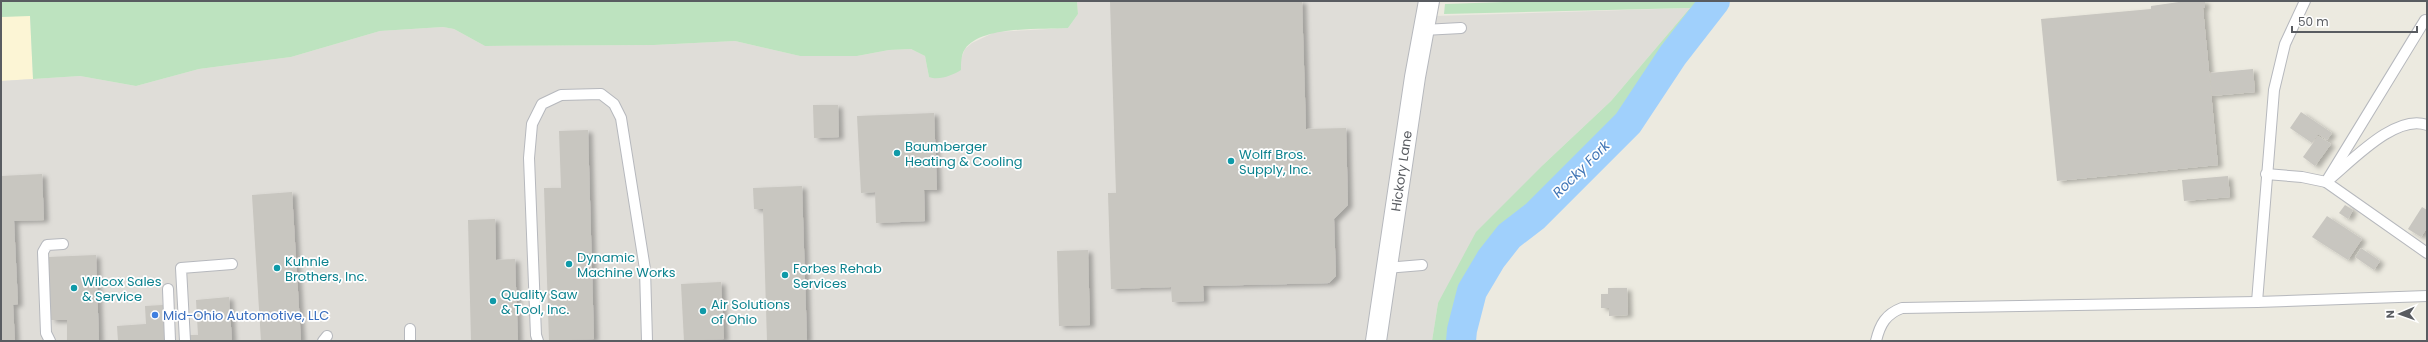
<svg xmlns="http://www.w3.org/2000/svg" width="2428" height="342" font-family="Poppins,sans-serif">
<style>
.commercial{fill:#fcf5d5}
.industrial{fill:#dfddd8}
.green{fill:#bde3bf}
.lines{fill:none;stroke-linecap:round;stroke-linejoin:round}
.river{stroke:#a0d0fc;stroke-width:30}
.building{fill:#c8c6c0;filter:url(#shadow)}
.service-casing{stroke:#b6b8bd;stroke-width:12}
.minor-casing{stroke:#b6b8bd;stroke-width:22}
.service{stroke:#fff;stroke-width:10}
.minor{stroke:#fff;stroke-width:20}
.culture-dot{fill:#0f9aa8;stroke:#fff;stroke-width:1.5}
.shop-dot{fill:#3f7fe0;stroke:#fff;stroke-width:1.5}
.labels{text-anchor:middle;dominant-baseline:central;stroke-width:3.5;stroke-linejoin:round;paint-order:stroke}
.culture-label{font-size:13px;fill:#0d838f;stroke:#fff;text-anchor:start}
.street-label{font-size:13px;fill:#595c61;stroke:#fff}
.shop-label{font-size:13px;fill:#366cbe;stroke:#fff;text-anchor:start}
.water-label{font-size:14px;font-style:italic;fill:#4175b5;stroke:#fff}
</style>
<defs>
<filter id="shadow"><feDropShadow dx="4.5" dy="2.5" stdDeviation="2" flood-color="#0004"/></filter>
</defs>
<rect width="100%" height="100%" fill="#eceae0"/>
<polygon class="commercial" points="30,15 33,79 1,81 1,17"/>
<polygon class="industrial" points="1077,1 1421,1 1434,16 1690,8 1611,101 1544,164 1438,303 1432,341 1,341 1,81 80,76 136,86 199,69 291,57 380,31 443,27 454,29 485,46 654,45 735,41 800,56 857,56 889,50 911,49 925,56 929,77 961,59 965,49 972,43 995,32 1068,28 1078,14"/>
<g class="green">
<path d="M1,1h1076l1,13 -10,14c-26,2 -86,-3 -103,21 -4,6 -4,14 -4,21 -8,5 -22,11 -32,7l-4,-21 -14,-7 -22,1 -32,6h-57l-65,-15 -81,4 -169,1 -31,-17 -11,-2 -63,4 -89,26 -92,12 -63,17 -56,-10 -47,3 -3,-63 -29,1z"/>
<polygon points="1532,1 1715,1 1673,55 1628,123 1535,216 1509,236 1491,259 1472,291 1462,330 1461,341 1432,341 1438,303 1476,232 1544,164 1611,101 1690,8 1444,14 1445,4"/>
</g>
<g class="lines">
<polyline class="river" points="1461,341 1462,330 1472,291 1491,259 1509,236 1535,216 1628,123 1673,55 1715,1"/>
</g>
<g class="building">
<polygon points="1110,1 1302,1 1306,129 1346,128 1348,205 1334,219 1336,276 1329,283 1203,286 1204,301 1172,302 1171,287 1111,289 1108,193 1116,193"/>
<polygon points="2186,1 2205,1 2205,8 2203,8 2218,165 2057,181 2041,19 2151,9 2151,6"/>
<polygon points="2253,69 2255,92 2212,96 2210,73"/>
<polygon points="813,105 838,105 839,137 814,138"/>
<polygon points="2301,112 2332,133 2327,140 2318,134 2312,143 2290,128"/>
<polygon points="934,113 937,190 924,190 925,221 876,223 875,192 861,193 857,116"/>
<polygon points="588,130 594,339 549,341 544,188 561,188 559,131"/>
<polygon points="2318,136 2331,144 2315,166 2303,157"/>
<polygon points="42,174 44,220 14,221 18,304 13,305 15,341 1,341 1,176"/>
<polygon points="2228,176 2230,197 2184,201 2182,180"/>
<polygon points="802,186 807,340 767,341 763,209 754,209 753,188"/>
<polygon points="292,192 301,341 261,341 252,195"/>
<polygon points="2345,205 2353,210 2348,219 2339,213"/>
<polygon points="2422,207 2427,210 2427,228 2421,237 2408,229"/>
<polygon points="2327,216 2362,239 2348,260 2312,237"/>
<polygon points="495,219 496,260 515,259 518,341 471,341 468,220"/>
<polygon points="2361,248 2380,261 2374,270 2355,257"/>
<polygon points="1088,250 1090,325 1059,326 1057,251"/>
<polygon points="96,255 99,341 67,341 67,320 51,320 48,257"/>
<polygon points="721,282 724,339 684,341 681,284"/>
<polygon points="1608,288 1627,288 1628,315 1609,316 1609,308 1601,308 1601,294 1608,294"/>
<polygon points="229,297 232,341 190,341 190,335 198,335 196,300"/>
<polygon points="163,305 165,341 118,341 117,326 146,324 145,306"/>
</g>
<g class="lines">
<defs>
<g id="service">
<polyline points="1423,30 1461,28"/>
<path d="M2427,125c-32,-12 -77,38 -101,57l101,71"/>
<polyline points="2266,174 2302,177 2326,182 2425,20"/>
<polyline points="1386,268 1422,265"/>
<polyline points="168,289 170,341"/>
<polyline points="2257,302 2274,90 2285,44 2305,1"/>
<polyline points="410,329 410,341"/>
<polyline points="50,341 46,333 43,252 47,245 63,244"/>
<polyline points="185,341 181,268 232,264"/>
<polyline points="323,341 327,336"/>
<polyline points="538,341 536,335 529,158 532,124 542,104 561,95 601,94 614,104 621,118 645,269 647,341"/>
<path d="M1876,341c4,-17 10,-27 26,-33l355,-6 170,-6"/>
</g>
<g id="minor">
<path id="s1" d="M1376,341l39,-264 14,-76"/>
</g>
</defs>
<use href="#service" class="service-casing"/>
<use href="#minor" class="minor-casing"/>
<use href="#service" class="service"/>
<use href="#minor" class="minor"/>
</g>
<g class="culture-dot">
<circle cx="897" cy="153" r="4"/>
<circle cx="1231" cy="161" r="4"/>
<circle cx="569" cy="264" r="4"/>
<circle cx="277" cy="268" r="4"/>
<circle cx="785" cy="275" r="4"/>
<circle cx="74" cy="288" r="4"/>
<circle cx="493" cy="301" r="4"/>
<circle cx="703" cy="311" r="4"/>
</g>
<circle class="shop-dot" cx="155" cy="315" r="4"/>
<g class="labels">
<g class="culture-label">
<text x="905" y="146">Baumberger<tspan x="905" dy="15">Heating &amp; Cooling</tspan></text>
<text x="1239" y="154">Wolff Bros.<tspan x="1239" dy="15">Supply, Inc.</tspan></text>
<text x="577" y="257">Dynamic<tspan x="577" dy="15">Machine Works</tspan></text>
<text x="285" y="261">Kuhnle<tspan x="285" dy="15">Brothers, Inc.</tspan></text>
<text x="793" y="268">Forbes Rehab<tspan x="793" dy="15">Services</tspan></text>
<text x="82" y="281">Wilcox Sales<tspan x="82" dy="15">&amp; Service</tspan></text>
<text x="501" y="294">Quality Saw<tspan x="501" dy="15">&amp; Tool, Inc.</tspan></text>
<text x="711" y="304">Air Solutions<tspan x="711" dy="15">of Ohio</tspan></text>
</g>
<g class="street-label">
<text stroke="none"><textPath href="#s1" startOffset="172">Hickory Lane</textPath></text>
</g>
<g class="shop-label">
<text x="163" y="315">Mid-Ohio Automotive, LLC</text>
</g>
<g class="water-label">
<text transform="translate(1581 169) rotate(-45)">Rocky Fork</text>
</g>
</g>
<rect width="2428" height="342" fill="none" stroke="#595c61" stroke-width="4"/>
<g transform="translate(2400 314) rotate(268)" stroke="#ffffff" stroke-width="3" paint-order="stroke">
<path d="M0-3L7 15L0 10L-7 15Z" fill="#595c61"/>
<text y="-6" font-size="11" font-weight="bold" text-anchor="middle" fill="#595c61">N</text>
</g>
<path d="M2292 26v6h125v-6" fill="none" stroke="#595c61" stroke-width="2"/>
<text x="2298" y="26" font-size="12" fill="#595c61" stroke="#ffffff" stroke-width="3" paint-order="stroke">50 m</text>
</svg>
